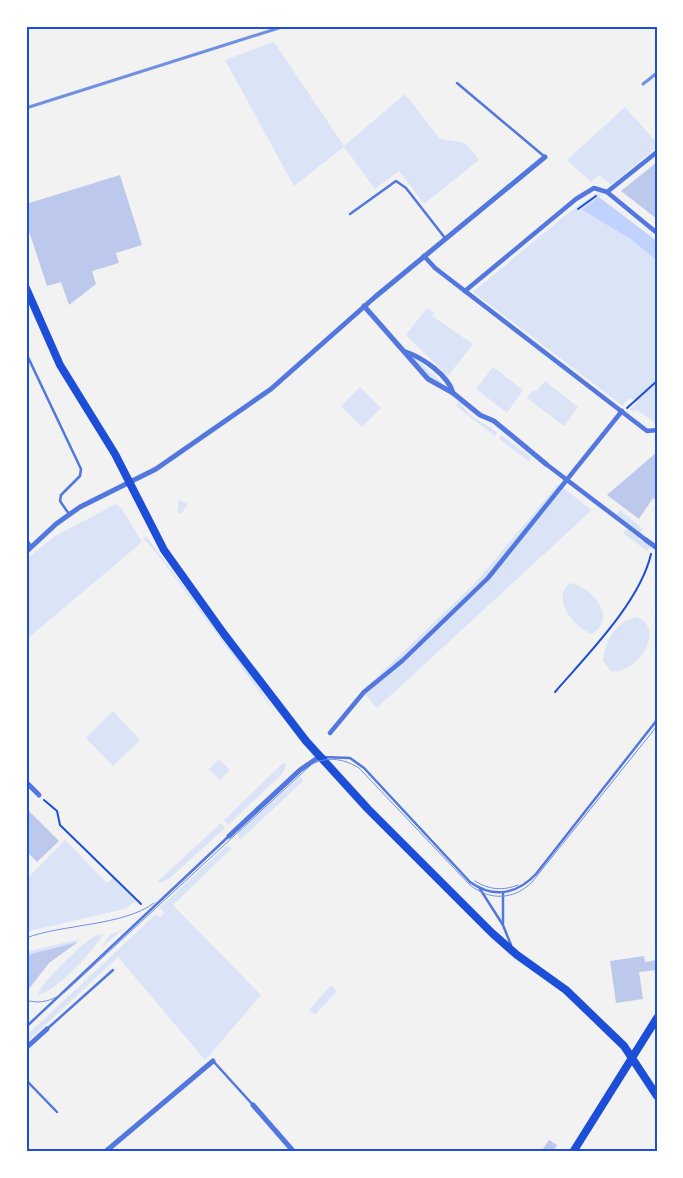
<svg xmlns="http://www.w3.org/2000/svg" width="683" height="1178" font-family="'Open Sans',sans-serif">
<style>
.green{fill:#dbe4f7}
.water{fill:#bfd3fe}
.pier{fill:#f2f2f2}
.building{fill:#bdc9ec}
.lines{fill:none;stroke-linecap:round;stroke-linejoin:round}
.path{stroke:#1d4ed8;stroke-width:2}
.service{stroke:#5277de;stroke-width:2.5}
.pedestrian{stroke:#5277de;stroke-width:4.5}
.minor{stroke:#5277de;stroke-width:5}
.secondary{stroke:#1d4ed8;stroke-width:8}
.tram{stroke:#7290e2;stroke-width:1}
.rail{stroke:#7290e2;stroke-width:3}
.neatline{fill:none;stroke:#1d4ed8;stroke-width:2}
</style>
<rect width="100%" height="100%" fill="#f2f2f2"/>
<g class="green">
<polygon points="274,42 344,146 405,94 440,139 465,143 479,160 424,204 399,171 375,189 344,147 294,186 225,60"/>
<polygon points="625,107 657,143 657,147 611,185 599,175 591,182 567,160"/>
<polygon points="598,192 657,239 657,424 637,410 633,412 630,409 637,403 629,398 623,406 473,292 568,213"/>
<polygon points="427,308 434,313 432,316 473,344 448,376 406,335"/>
<path d="M413,357l6,4 23,22c-9,0 -27,-17 -29,-26z"/>
<polygon points="493,367 523,390 507,413 476,389"/>
<polygon points="545,381 578,407 564,426 527,398 533,390 536,392"/>
<polygon points="360,387 381,408 362,427 341,406"/>
<polygon points="459,402 470,415 497,432 495,436 456,406"/>
<polygon points="501,435 531,457 530,462 499,439"/>
<polygon points="558,484 592,510 377,708 362,691 475,583"/>
<polygon points="178,500 188,504 181,514 178,512"/>
<polygon points="116,504 122,509 142,542 26,640 26,559 55,536"/>
<polygon points="620,510 643,529 640,533 616,515"/>
<polygon points="627,529 651,547 647,551 623,533"/>
<polygon points="146,536 253,678 278,717 162,560 143,538"/>
<path d="M570,583c22,4 48,34 22,51 -17,-5 -42,-36 -22,-51z"/>
<path d="M637,617c30,12 -1,59 -26,54l-8,-10c2,-20 14,-41 34,-44z"/>
<polygon points="113,711 140,740 113,766 86,738"/>
<polygon points="219,759 230,770 220,780 209,769"/>
<polygon points="284,762 286,765 282,774 228,825 224,820"/>
<polygon points="301,776 303,781 240,840 238,836 239,832"/>
<polygon points="221,823 225,828 170,878 161,883 158,881"/>
<polygon points="65,840 107,883 113,878 136,901 124,909 26,932 26,880"/>
<polygon points="226,846 232,848 173,905 261,995 209,1056 205,1060 118,957 26,1043 26,1036 155,915 160,917 165,913 159,908 161,906"/>
<polygon points="121,930 121,931 101,948 110,935"/>
<path d="M104,934c-15,20 -32,40 -53,55 -4,3 -10,4 -14,7 1,-11 45,-52 56,-59 3,-2 8,-2 11,-3z"/>
<polygon points="80,939 49,963 26,993 26,954 30,951"/>
<polygon points="331,985 337,991 315,1015 309,1010"/>
</g>
<polygon class="water" points="599,197 657,241 657,261 631,239 582,210"/>
<polygon class="pier" points="601,195 657,239 657,241 599,197"/>
<g class="building">
<polygon points="657,162 657,219 621,191"/>
<polygon points="120,175 142,245 116,253 119,263 92,271 96,284 69,305 61,282 47,286 26,222 26,204"/>
<polygon points="657,452 657,501 653,498 639,519 607,495"/>
<polygon points="26,808 59,841 37,862 26,851"/>
<polygon points="78,942 49,963 27,991 26,958 31,954"/>
<polygon points="644,956 645,962 657,960 657,970 639,972 643,999 616,1003 610,961"/>
<polygon points="549,1140 557,1145 553,1152 541,1152"/>
</g>
<g class="lines">
<g class="path">
<polyline points="578,209 596,196"/>
<polyline points="627,408 657,381"/>
<path d="M555,692c32,-37 85,-90 96,-138"/>
<polyline points="44,800 57,811 60,825 141,904"/>
</g>
<g class="service">
<polyline points="457,83 545,157"/>
<polyline points="350,214 396,181 406,188 445,238"/>
<polyline points="26,353 81,469 80,476 61,495 60,501 69,514"/>
<polyline points="26,539 31,546"/>
<path d="M322,757l28,1 14,10 106,114c24,17 47,12 66,-8l121,-154"/>
<polyline points="480,889 503,925 511,945"/>
<polyline points="503,923 503,894"/>
<polyline points="26,1027 229,836"/>
<polyline points="47,1029 113,970"/>
<polyline points="214,1062 253,1105"/>
<polyline points="26,1080 57,1112"/>
</g>
<g class="pedestrian">
<polyline points="607,192 657,152"/>
<polyline points="424,256 435,268 647,431 657,430"/>
<polyline points="465,291 576,199 594,188 607,192 657,233"/>
<polyline points="546,464 646,540"/>
<polyline points="330,733 364,692 402,661 488,578 622,411"/>
</g>
<g class="minor">
<polyline points="364,306 428,379 453,393 480,415 494,421 546,464"/>
<path d="M406,352c17,6 42,23 47,41"/>
<polyline points="646,540 657,548"/>
<polyline points="26,552 56,524 80,507 156,469 271,389 375,297 545,157"/>
<polyline points="26,782 39,795"/>
<polyline points="229,836 300,770 319,757"/>
<polyline points="26,1048 47,1029"/>
<polyline points="253,1105 294,1152"/>
<polyline points="105,1152 213,1061"/>
</g>
<g class="secondary">
<polyline points="26,288 60,365 115,454 164,550 224,634 306,741 368,809 492,933 517,955 566,990 624,1046 657,1096"/>
<polyline points="573,1152 657,1018"/>
</g>
<g class="tram">
<path d="M475,881c14,9 28,10 43,4"/>
<path d="M26,938c36,-14 98,-12 128,-35"/>
<path d="M26,1000c15,5 27,0 39,-8l247,-228c17,-8 32,-5 47,4l111,117c20,16 44,15 62,-3l125,-156"/>
</g>
<g class="rail">
<polyline points="643,84 657,73"/>
<polyline points="26,108 285,26"/>
</g>
</g>
<rect width="683" height="1178" fill="none" stroke="#ffffff" stroke-width="55"/>
<rect x="28" y="28" width="628" height="1122" class="neatline"/>
</svg>
